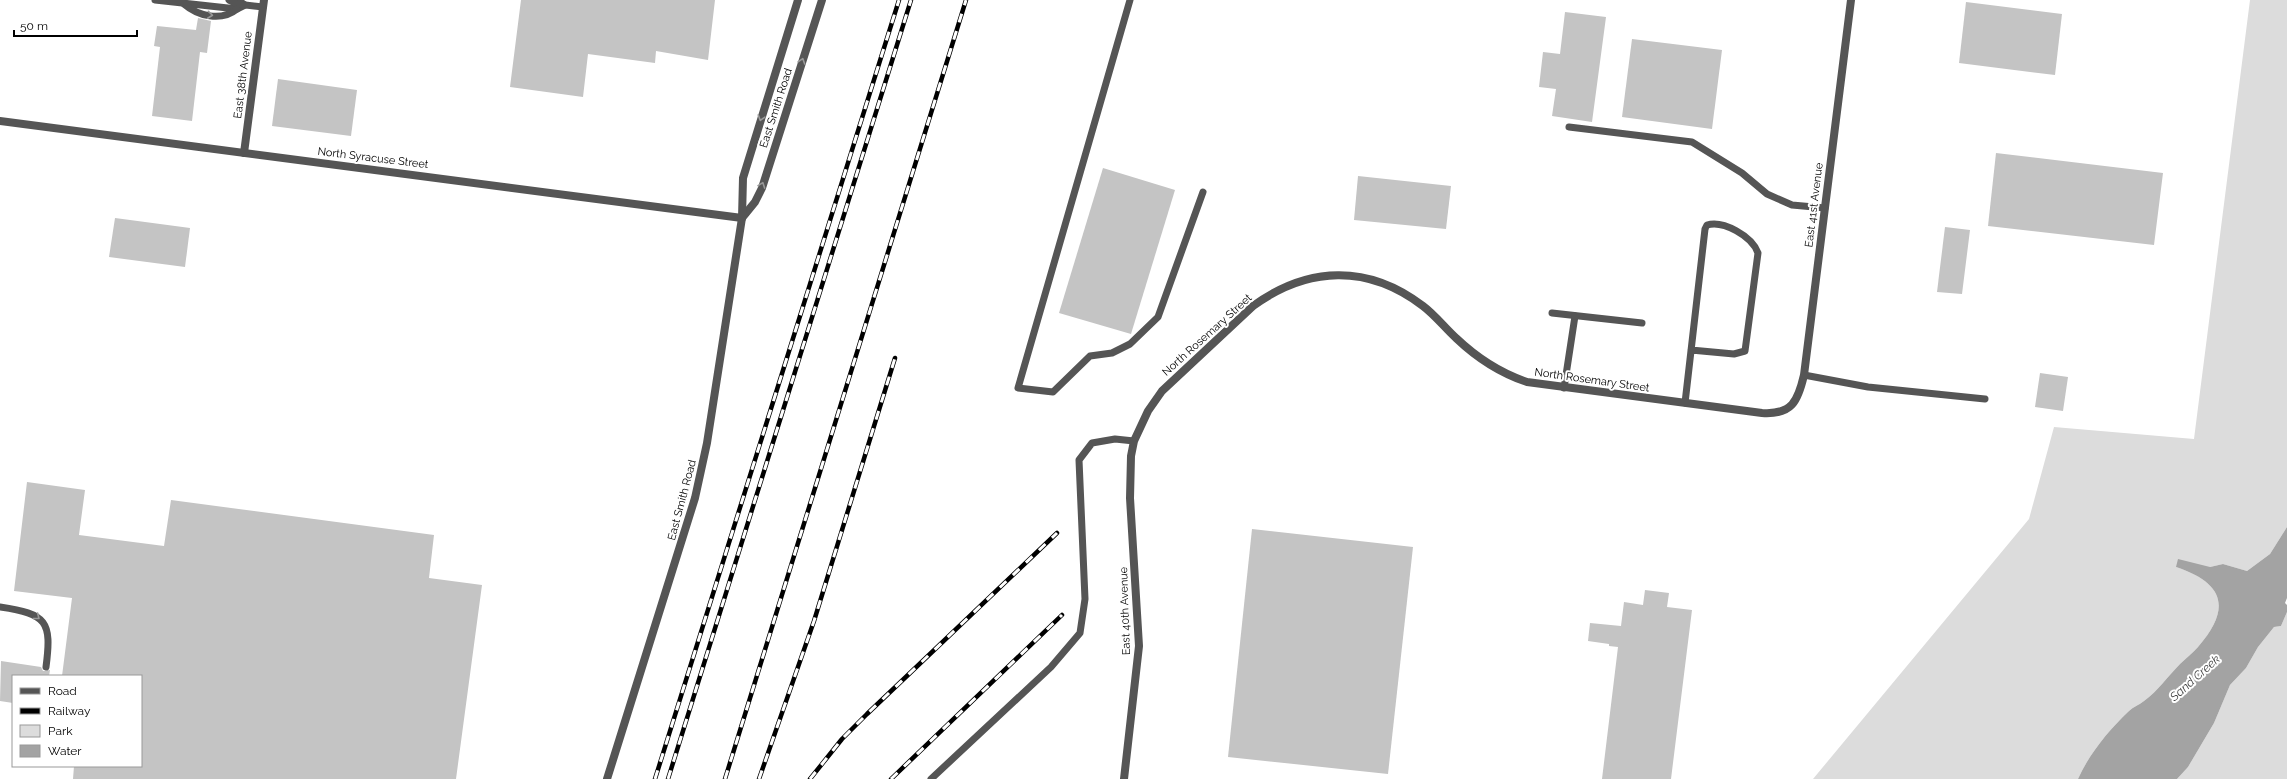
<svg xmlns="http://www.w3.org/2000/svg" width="2287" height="779" font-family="Raleway,sans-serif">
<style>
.green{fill:#dcdcdc}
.water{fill:#a3a3a3}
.building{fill:#c4c4c4}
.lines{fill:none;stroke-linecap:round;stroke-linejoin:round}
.service{stroke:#555;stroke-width:7}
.minor{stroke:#555;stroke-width:8}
.tertiary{stroke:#555;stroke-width:8}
.rail-casing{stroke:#000;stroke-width:4.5}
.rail{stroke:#fff;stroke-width:3;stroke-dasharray:9;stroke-linecap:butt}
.oneway{stroke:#999}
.labels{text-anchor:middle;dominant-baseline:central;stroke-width:4;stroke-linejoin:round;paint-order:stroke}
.street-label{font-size:11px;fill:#000;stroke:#fff}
.water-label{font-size:12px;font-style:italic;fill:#444;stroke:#fff}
</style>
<rect width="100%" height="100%" fill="#fff"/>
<g class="green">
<path d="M2250,0h37v527l-17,27 -23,17 -24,-7 -13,3h-34c48,16 56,41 22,80 -5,6 -12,11 -18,17 -12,12 -22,27 -36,37 -5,4 -11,6 -15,10 -20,19 -40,43 -51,68h-265l216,-260 25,-92 140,12z"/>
<polygon points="2287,612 2287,779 2177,779 2188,767 2214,723 2230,685 2246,668 2258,647 2274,627 2281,626"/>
</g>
<path class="water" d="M2287,527v71l-2,5 2,2v7l-6,14 -7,1 -16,20 -12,21 -16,17 -16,38 -26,44 -11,12h-99c11,-25 31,-49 51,-68 4,-4 10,-6 15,-10 14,-10 24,-25 36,-37 6,-6 13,-11 18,-17 34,-39 26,-64 -22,-80l2,-8 32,8 13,-3 24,7 23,-17z"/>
<g class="building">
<polygon points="521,0 715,0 708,60 656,51 655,63 588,54 583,97 510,87"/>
<polygon points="1966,2 2062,14 2055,75 1959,63"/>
<polygon points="1565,12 1606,17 1592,122 1552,116 1556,89 1539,87 1543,52 1560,54"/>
<polygon points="198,18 211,21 207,53 200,52 192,121 152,116 160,47 154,46 157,26 196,30"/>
<polygon points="1632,39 1722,50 1712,129 1622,117"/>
<polygon points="278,79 357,90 351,136 272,126"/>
<polygon points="1996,153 2163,173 2154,245 1988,226"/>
<polygon points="1103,168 1175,190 1131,334 1059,313"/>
<polygon points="1358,176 1451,186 1446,229 1354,220"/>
<polygon points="115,218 190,228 185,267 109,257"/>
<polygon points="1945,227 1970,230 1962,294 1937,292"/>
<polygon points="2040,373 2068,377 2063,411 2035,407"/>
<polygon points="27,482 85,490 79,535 164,546 171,500 434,535 429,578 482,585 456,779 73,779 74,766 141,766 141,676 62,676 72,598 14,591"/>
<polygon points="1252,529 1413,547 1388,774 1228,757"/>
<polygon points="1645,590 1669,593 1667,607 1692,610 1671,779 1602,779 1618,647 1609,646 1609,644 1588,641 1590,623 1621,626 1624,602 1643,605"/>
<polygon points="1,661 41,667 43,671 50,670 49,676 13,676 13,703 0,701"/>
</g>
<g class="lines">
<g class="service">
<polyline points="155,0 237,9 245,5 238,0"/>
<polyline points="229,0 237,4 263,7"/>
<polyline points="1130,0 1018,388 1053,392 1090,356 1112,353 1130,344 1158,317 1203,192"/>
<path d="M184,4c14,12 37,18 53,5"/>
<polyline points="1569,127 1692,142 1742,173 1767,194 1792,205 1825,208"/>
<polyline points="1552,313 1642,323"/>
<polyline points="1804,375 1868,387 1985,399"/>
<polyline points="1564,388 1575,316"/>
<path d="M1685,403l20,-174 2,-4c16,-5 45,11 51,28l-13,98 -11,3 -43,-4"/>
<path d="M0,607c47,7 52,14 46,60"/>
<polyline points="931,779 1051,667 1080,633 1085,599 1079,460 1092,443 1115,439 1134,441"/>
</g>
<g class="minor">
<polyline points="244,153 264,0"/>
<path d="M1124,779l15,-133 -9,-148 1,-42 3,-15 14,-30 14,-20 91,-85c55,-40 115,-42 170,0 12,9 22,22 33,32 21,20 44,35 71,44l235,31c30,2 36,-12 42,-38l47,-375"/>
</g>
<g class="tertiary">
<polyline points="0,121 742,218"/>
<polyline points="742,218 755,202 762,188 822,0"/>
<polyline points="607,779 695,498 707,443 742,218 743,178 798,0"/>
</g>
<defs>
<g id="rail">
<polyline points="655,779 899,0"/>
<polyline points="668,779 911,0"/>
<polyline points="725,779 966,0"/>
<polyline points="759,779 814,621 895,358"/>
<polyline points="810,779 842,739 867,714 1057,533"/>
<polyline points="891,779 1062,615"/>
</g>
</defs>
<use href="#rail" class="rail-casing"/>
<use href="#rail" class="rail"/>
</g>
<defs><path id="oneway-chevron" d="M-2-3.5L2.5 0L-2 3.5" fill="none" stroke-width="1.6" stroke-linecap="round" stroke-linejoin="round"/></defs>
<g class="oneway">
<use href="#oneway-chevron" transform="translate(210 15) rotate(6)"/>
<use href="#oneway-chevron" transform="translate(802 61) rotate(-72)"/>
<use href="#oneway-chevron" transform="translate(761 118) rotate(107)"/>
<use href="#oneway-chevron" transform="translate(762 185) rotate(-70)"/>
<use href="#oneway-chevron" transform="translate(37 617) rotate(38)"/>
</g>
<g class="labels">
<g class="street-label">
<text transform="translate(243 75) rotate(-83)">East 38th Avenue</text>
<text transform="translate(776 108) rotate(-72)">East Smith Road</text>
<text transform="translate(373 158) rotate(7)">North Syracuse Street</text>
<text transform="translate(1814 205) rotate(-83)">East 41st Avenue</text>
<text transform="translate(1207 335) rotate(-42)">North Rosemary Street</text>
<text transform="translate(1592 380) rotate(8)">North Rosemary Street</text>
<text transform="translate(682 500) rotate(-75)">East Smith Road</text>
<text transform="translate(1125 611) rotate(-92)">East 40th Avenue</text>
</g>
<g class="water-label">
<text transform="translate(2195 678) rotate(-42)">Sand Creek</text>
</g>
</g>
<rect x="12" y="675" width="130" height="92" fill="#ffffff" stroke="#999999"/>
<rect x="20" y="688" width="20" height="6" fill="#555555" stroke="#999999"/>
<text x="48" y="695" font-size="12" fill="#000000">Road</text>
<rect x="20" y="708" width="20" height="6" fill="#000000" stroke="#999999"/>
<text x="48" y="715" font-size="12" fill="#000000">Railway</text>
<rect x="20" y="725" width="20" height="12" fill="#dcdcdc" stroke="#999999"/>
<text x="48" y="735" font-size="12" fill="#000000">Park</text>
<rect x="20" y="745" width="20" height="12" fill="#a3a3a3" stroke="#999999"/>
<text x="48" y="755" font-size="12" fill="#000000">Water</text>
<path d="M14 30v6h123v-6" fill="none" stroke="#000000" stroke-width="2"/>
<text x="20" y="30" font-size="12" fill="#000000" stroke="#ffffff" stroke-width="3" paint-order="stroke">50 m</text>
</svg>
